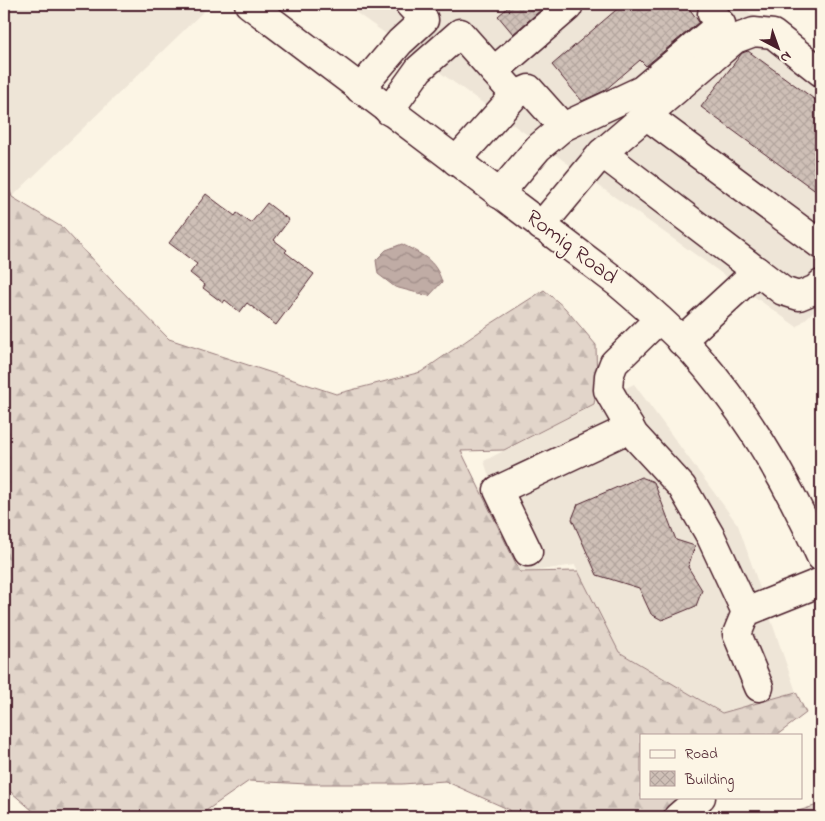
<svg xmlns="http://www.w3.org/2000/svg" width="825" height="821" font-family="'Indie Flower',sans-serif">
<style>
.built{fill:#eee5d7}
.forest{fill:url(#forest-firs);stroke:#967a7a}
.water{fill:url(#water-waves);stroke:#917474}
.building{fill:url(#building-cross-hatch);stroke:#4a1f2b}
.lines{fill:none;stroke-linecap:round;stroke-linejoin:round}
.minor-casing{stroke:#4a1f2b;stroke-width:31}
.minor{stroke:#fcf5e5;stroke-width:28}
.labels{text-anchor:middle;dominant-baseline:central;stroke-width:4;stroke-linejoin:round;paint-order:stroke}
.street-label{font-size:22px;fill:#4a1f2b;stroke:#fcf5e5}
</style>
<defs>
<pattern id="forest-firs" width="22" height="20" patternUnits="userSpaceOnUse" patternTransform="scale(1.25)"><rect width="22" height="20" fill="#e2d5ca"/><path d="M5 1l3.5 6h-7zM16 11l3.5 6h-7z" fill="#c3b6ae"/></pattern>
<pattern id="water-waves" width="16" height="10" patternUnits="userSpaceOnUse" patternTransform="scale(1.25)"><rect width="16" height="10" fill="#c0aca5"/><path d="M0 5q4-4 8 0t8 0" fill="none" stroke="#9e8b87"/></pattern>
<pattern id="building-cross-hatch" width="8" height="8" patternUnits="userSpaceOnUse" patternTransform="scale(1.25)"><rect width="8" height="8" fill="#cfc0b7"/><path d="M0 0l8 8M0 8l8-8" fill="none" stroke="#b3a59e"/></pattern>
</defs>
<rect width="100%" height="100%" fill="#fcf5e5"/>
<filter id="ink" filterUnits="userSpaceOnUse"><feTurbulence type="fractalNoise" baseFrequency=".02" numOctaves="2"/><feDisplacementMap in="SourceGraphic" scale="10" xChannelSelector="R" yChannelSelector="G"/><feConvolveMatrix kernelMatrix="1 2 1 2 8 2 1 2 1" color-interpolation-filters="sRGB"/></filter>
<g filter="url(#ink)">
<g class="built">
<polygon points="4,4 211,4 12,197 4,173"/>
<polygon points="344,4 736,4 821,59 821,304 797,327"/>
<polygon points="634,384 738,525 796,692 723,713 619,652 575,565 520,573 484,461"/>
</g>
<g class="forest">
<polygon points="4,173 12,197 63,228 113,282 169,339 336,394 421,372 489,325 544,290 565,308 596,345 597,388 594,404 504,450 461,451 520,572 578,571 619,652 722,713 796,692 806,713 777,735 641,735 641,797 695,797 670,817 514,817 510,810 445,781 402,784 307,784 249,781 197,817 40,817 4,786"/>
<polygon points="821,804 821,817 779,817"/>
</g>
<path class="water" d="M402,244c20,11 33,15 40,38l-13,14 -34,-9 -17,-13 -2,-14 10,-10z"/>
<g class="building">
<polygon points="512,4 548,4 513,34 498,16"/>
<polygon points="623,4 686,4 699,22 646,66 640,60 604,91 582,101 552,65"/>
<polygon points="748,51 821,104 821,195 701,107 742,53"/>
<polygon points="206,194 235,216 237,213 251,223 267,203 289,220 274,240 287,250 285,252 314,274 276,325 247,303 240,312 225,300 223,303 203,288 205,285 190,273 197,264 169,243"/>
<polygon points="641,477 654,482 676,540 695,546 688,567 702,590 696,606 662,620 651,614 639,588 597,575 572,519 578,504"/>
</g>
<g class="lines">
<defs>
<g id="minor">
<path d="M249,4l369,279c26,22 53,45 76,70 53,60 95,131 127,204"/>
<polyline points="494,71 568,7"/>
<polyline points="360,89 400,42 424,20 409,4"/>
<polyline points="389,111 419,69 460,33 515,95"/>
<polyline points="646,115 821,245"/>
<polyline points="563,127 642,90 721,24 712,14"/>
<polyline points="602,153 735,39 754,32 773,34 821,72"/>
<polyline points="456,161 515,95 529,89 563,127 538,148 499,194"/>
<polyline points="541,226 602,153 783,291 799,296 816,289 821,284"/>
<polyline points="659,319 614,363 609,376 608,390 634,435 682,487 711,537 746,612"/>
<polyline points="681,341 757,271"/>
<polyline points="528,552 498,490 630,428"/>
<polyline points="759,687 737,634 746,612 821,582"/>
<polyline points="678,817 701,797"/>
</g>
</defs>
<use href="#minor" class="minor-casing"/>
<use href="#minor" class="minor"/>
</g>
</g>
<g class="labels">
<g class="street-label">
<text transform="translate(571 248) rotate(37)">Romig Road</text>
</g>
</g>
<rect width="825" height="821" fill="none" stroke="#fcf5e5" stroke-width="20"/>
<rect x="10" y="10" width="805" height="801" fill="none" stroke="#4a1f2b" stroke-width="2" filter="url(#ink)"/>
<rect x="640" y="734" width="162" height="65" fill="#fcf5e5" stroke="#b59f9b"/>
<rect x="650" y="750" width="25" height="8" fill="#fcf5e5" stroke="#b59f9b"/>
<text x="685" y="758" font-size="15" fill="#4a1f2b">Road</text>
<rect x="650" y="771" width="25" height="15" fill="url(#building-cross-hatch)" stroke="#b59f9b"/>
<text x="685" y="784" font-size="15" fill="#4a1f2b">Building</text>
<g transform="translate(778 48) rotate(139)" stroke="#fcf5e5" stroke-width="4" paint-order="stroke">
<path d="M0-4L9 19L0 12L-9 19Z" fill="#4a1f2b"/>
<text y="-8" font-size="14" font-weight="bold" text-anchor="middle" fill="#4a1f2b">N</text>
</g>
</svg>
